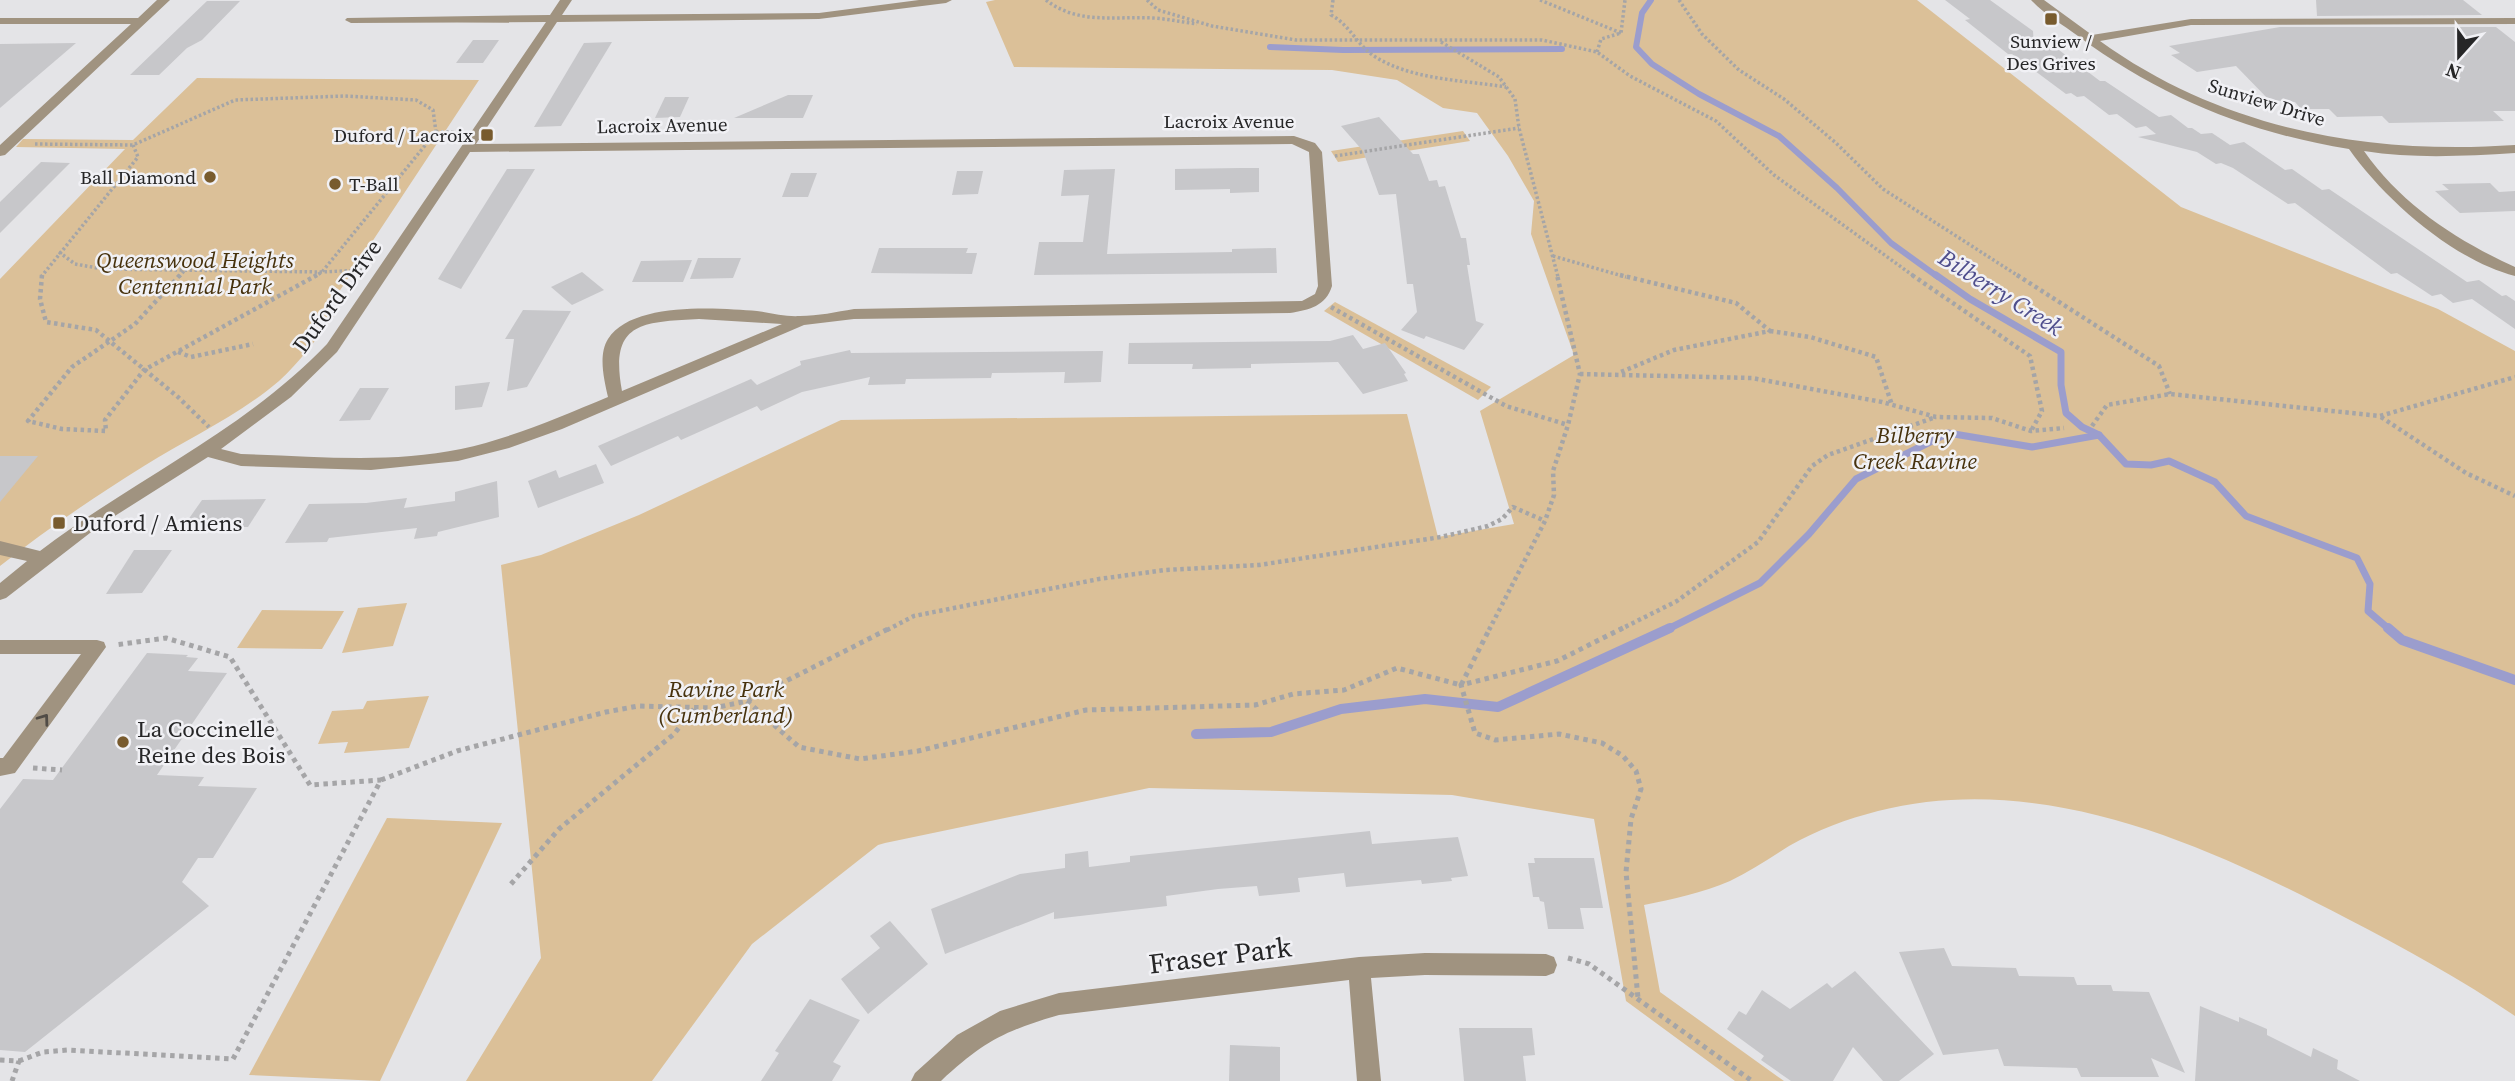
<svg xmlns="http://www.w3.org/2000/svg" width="2515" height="1081" font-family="'Source Serif 4',serif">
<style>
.green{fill:#dbc098}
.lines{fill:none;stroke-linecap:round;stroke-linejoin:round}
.stream-far2{stroke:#9b9dcd;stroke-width:6}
.stream-far1{stroke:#9b9dcd;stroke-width:7}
.stream{stroke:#9b9dcd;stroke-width:10}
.building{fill:#c7c7ca}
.path-far2{stroke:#a5a5a7;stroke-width:3.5;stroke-dasharray:2.5 2.5;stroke-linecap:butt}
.path-far1{stroke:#a5a5a7;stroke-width:4.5;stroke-dasharray:3.5 3.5;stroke-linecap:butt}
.path{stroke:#a5a5a7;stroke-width:5;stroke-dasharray:4.5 4.5;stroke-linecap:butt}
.minor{fill:#a09380;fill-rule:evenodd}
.oneway{stroke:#514c46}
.poi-dot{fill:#785b2e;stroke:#f1f1f5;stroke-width:2.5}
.labels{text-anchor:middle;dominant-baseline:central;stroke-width:5;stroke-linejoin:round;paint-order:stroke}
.far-poi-label{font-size:19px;fill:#262627;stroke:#f1f1f5;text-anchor:end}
.far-street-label{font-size:19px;fill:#262627;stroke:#f1f1f5}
.park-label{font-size:23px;font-style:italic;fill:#47320d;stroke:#f1f1f5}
.street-label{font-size:23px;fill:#262627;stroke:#f1f1f5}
.poi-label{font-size:23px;fill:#262627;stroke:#f1f1f5;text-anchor:start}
.water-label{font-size:24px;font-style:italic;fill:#4f4e8c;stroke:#f1f1f5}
.near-street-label{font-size:28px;fill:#262627;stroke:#f1f1f5}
</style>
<rect width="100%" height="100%" fill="#e4e4e7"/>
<g class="green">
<path d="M995,0h922l264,207 257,102 77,42v665c-54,-37 -111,-68 -169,-98 -141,-74 -305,-148 -468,-107 -31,8 -61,19 -89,35 -19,12 -38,25 -59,35 -28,12 -57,18 -86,24l16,87 124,89h-49l-109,-80 -32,-182 -142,-24 -303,-7 -264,55 -7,2 -126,99 -100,137h-186l75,-123 -40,-393 40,-10 98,-40 202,-95 566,-6 31,123 76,-13 -34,-113 94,-56 -43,-121 3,-33 -26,-45 -31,-43 -34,-5 -46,-28 -65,-10 -318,-3 -28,-65z"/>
<path d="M197,78l282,2 -154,233 9,3c-18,23 -34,46 -55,65 -41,35 -90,57 -135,85 -50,31 -98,64 -144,100v-287l125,-130 -109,-2 7,-8 110,1z"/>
<polygon points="1463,131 1470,141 1338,162 1331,151"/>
<polygon points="1335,302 1491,387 1478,400 1324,311"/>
<polygon points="407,603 393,646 342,653 358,608"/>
<polygon points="262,610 344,611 322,649 237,648"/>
<polygon points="429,696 409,748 344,753 348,742 318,744 332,711 363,709 367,701"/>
<polygon points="387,818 502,823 380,1081 249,1075"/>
</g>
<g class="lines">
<g class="stream-far2">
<polyline points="1651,0 1642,13 1636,47 1652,64 1699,94 1779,136 1837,188 1891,243 1938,277"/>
<polyline points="1270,47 1343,50 1562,49"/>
</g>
<g class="stream-far1">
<polyline points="1936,275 1970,299 2061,352 2061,385 2066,413 2082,427 2099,435 2126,464 2151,465 2169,461 2215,482 2246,516 2357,558 2370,584 2368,611 2390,630"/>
<polyline points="1666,630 1760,583 1809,534 1856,479 1948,433 2032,447 2099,435"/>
</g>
<g class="stream">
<polyline points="2388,628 2402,640 2515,680"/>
<polyline points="1196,734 1271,732 1341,709 1425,699 1498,707 1670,628"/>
</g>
</g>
<g class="building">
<polygon points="1945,0 1990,0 2033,31 2034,48 2055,47 2100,81 2105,81 2159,117 2171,115 2188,128 2192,128 2201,134 2212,133 2230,145 2244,142 2285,170 2292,169 2322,190 2329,189 2467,282 2479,280 2502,296 2506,295 2515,301 2515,329 2472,299 2453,303 2441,294 2432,296 2397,273 2391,274 2295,203 2288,204 2233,168 2221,163 2216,164 2197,152 2138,137 2156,134 2146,126 2136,128 2117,114 2109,115 2084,96 2077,97 2071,93 2066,94 2012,54 2008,54 1965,20 1970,19"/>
<polygon points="2316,0 2463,0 2482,15 2317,16"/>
<polygon points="207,1 240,1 202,40 187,48 159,75 130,75"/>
<polygon points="2280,27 2496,27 2515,42 2515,111 2493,111 2504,121 2389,123 2382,116 2337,117 2329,109 2301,109 2295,102 2269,100 2236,66 2197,72 2171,55 2180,53 2169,46"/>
<polygon points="473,40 499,40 483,63 456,63"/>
<polygon points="612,42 561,126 534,127 584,43"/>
<polygon points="76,43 0,108 0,44"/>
<polygon points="788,95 813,95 803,118 734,118"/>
<polygon points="665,97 689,97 680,117 655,118"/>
<polygon points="1379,117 1413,154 1419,154 1429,181 1437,180 1439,187 1445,186 1461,238 1466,238 1470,265 1467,265 1476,321 1484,324 1464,350 1426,336 1424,339 1401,330 1417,312 1413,284 1407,284 1396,194 1379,195 1363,151 1341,126"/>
<polygon points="41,162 70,163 0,233 0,202"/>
<polygon points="1240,168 1259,168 1259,192 1230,193 1230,189 1175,190 1175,169"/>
<polygon points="507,169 535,169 461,289 438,279"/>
<polygon points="1115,169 1107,254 1232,252 1232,249 1276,248 1277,273 1034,275 1039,242 1083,242 1089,195 1061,196 1064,170"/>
<polygon points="957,171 983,171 978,194 952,195"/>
<polygon points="791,173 817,173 808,197 782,197"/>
<polygon points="2490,183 2499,192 2515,191 2515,211 2460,213 2435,191 2449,190 2442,184"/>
<polygon points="879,248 968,248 966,253 977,253 972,274 871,273"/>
<polygon points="698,258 741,258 733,278 690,279"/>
<polygon points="692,260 683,282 632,282 641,261"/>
<polygon points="582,272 604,290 572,305 551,287"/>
<polygon points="523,310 571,311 527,387 507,391 514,339 505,339"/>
<polygon points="1353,335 1363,349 1385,343 1406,373 1404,374 1408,381 1363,394 1338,362 1251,364 1251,368 1192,369 1193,364 1128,364 1129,343 1330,341"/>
<polygon points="850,350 851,353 1103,351 1101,382 1064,383 1065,372 992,373 991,378 906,379 905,384 868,385 870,377 802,392 761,411 757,406 681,440 678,436 611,466 598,446 751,379 757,385 801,365 800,361"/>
<polygon points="490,382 482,407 455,410 455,386"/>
<polygon points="360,388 389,388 370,420 339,421"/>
<polygon points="0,456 38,456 0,502"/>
<polygon points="596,464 604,483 538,508 528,481 556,470 559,478"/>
<polygon points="497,481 499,517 438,532 437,536 414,539 417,528 329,538 327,542 285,543 309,504 366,503 407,498 404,508 455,501 455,492"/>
<polygon points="266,499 248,527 183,527 202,500"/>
<polygon points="134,550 172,550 142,593 106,594"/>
<polygon points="147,653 188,655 186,657 198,658 188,671 227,673 157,775 204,777 198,786 257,788 213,858 198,858 182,882 209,906 25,1052 0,1050 0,809 23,779 53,780"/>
<polygon points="1370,831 1372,844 1458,837 1468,876 1451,878 1452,881 1422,884 1421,880 1346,887 1344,873 1298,878 1300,892 1259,896 1257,886 1218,889 1166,896 1167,906 1054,919 1054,912 945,954 931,909 1020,874 1065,868 1065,854 1088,851 1089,867 1130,862 1130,856"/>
<polygon points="1534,858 1594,858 1603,908 1580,908 1584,929 1548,929 1544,902 1540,901 1539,897 1533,897 1528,863 1535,863"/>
<polygon points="890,921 928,964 868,1014 841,979 880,948 870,936"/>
<polygon points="1944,948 1952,966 2016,968 2019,976 2074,977 2077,985 2111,985 2113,991 2149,992 2185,1073 2151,1058 2159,1077 2081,1077 2077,1068 2004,1066 1998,1049 1943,1055 1899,952"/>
<polygon points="1855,971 1934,1054 1899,1081 1883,1081 1853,1047 1833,1081 1791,1081 1761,1060 1764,1056 1727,1029 1739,1011 1746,1015 1762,990 1790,1009 1827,983 1832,988"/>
<polygon points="810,999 860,1020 833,1062 841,1066 832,1081 761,1081 779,1053 775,1051"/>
<polygon points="2200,1006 2239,1022 2239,1017 2267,1029 2267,1035 2311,1057 2313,1048 2338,1060 2337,1069 2360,1081 2195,1081"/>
<polygon points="1459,1028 1532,1028 1535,1055 1523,1056 1526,1081 1464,1081"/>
<polygon points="1230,1045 1280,1047 1280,1081 1229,1081"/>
</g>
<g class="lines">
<g class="path-far2">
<path d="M1046,0c32,25 69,16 107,18 15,1 29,4 44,6"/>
<polyline points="1147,0 1158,10 1212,26 1296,40 1542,40 1597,52 1630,76 1716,121 1774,175 1915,277"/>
<path d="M1333,0l-2,15c19,10 26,30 43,41 37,24 89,24 132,31"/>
<polyline points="1540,0 1621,33"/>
<polyline points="1679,0 1702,34 1739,70 1784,99 1836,143 1883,189 2020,277"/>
<polyline points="1441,42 1499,77 1515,99 1519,128 1558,277"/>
<polyline points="1597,52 1601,39 1621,33 1625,0"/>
<polyline points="436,132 456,132"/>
<polyline points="35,144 133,145 235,100 345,96 416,100 433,110 436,132 322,272 314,277"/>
<polyline points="1335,156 1519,128"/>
<polyline points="59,252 75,264 103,269 322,272 362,270"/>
<polyline points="1553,256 1626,277"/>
<polyline points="41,277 138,157 133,145"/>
<polyline points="179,277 184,271"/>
</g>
<g class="path-far1">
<polyline points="42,275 40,299 46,322 96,330 178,397 209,427"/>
<polyline points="180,275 135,324 72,367 28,421 62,429 106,431 105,420 144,370 317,275"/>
<polyline points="1620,275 1736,303 1770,331 1674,350 1621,372"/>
<polyline points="1912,275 2030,356 2042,411 2031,431"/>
<polyline points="2017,275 2159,366 2170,394"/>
<polyline points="1331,307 1506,406 1568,425"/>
<polyline points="1770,331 1810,337 1876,357 1892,405"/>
<polyline points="178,352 191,357 253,344"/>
<polyline points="1580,374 1752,378 1882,402 1936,417 1992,418 2031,431 2064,428"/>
<polyline points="2381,417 2466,473 2515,496"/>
<polyline points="2092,426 2107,405 2170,394 2380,416 2515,377"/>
<polyline points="887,630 914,616 1099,579 1165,570 1259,565 1441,537 1488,526 1502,519 1513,507 1545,521"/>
<polyline points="1489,630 1545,521 1554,495 1553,471 1568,425 1580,374 1557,275"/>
<polyline points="1619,630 1677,601 1758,542 1812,466 1828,455 1936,417"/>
</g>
<g class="path">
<polyline points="1623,628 1557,661 1461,685 1475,733 1495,740 1559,734 1602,743 1623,756 1636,771 1641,789 1631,819 1626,872 1638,998"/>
<polyline points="747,701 799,747 860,759 918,751 1086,710 1255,705 1293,694 1344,690 1397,668 1461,685 1490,628"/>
<polyline points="33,768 62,770"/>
<polyline points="381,780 457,751 606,712 638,706 714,708 747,701 890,628"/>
<polyline points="511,884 559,829 674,734 694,709"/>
<polyline points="1568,958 1589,964 1752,1081"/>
<polyline points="0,1060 19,1061 12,1081"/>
<polyline points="19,1061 43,1052 68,1050 233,1059 381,780 310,785 230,657 166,638 115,645"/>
</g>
<g class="minor">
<polygon points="157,0 170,0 5,155 0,156 0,145 131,24 0,24 0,18 138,18"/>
<path d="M560,0h12l-10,15 257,-2 100,-13h33l-6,3 -127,16 -262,3 -81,122 818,-8 21,7 7,9 10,134c-6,20 -23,24 -42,27l-436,6 -50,6 -242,104 -53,19 -51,13 -87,9 -130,-4 -33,-9 -109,69 -93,72 -6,2v-17l27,-22 -27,-6v-14l40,10c94,-72 204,-120 287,-207l219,-322 -195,1 -6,-3 2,-2 203,-3zM1292,144l17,8 9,134 -3,8 -13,7 -448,8c-18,3 -36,7 -54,7 -14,1 -29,-3 -43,-5 -38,-3 -125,-10 -149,28 -10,16 -4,40 0,58 -48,20 -96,41 -147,52 -72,15 -147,7 -220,5l-20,-5 70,-52 46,-45 133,-200zM699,319l83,5 -160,67c-13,-69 20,-69 77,-72z"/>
<path d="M2031,0h13l48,35 99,-16 324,-1v6l-324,1 -91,16c122,88 267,114 415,104v8c-50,3 -101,6 -151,-2 38,54 92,89 151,116v9c-62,-16 -130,-76 -166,-127 -100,-16 -189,-52 -271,-113 -15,-11 -34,-22 -47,-36z"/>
<polygon points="0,640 97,640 104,642 106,647 15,773 0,776 0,758 3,758 81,654 0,654"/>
<path d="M1425,953l121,1 8,3 3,8 -3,8 -8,3 -121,-1 -54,3 10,103h-24l-8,-101 -290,35c-55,16 -76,27 -118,66h-30l4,-8 42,-38 43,-24 59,-18 300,-36z"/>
</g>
</g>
<defs><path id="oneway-chevron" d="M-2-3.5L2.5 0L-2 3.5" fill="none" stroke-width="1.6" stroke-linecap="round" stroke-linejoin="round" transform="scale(1.75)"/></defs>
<use class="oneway" href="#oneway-chevron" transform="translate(44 719) rotate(-54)"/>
<g class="poi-dot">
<rect x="2044" y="12" width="14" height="14" rx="3.5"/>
<rect x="480" y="128" width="14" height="14" rx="3.5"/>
<circle cx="210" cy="177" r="7"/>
<circle cx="335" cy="184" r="7"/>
<rect x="52" y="516" width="14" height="14" rx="3.5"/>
<circle cx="123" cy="742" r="7"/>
</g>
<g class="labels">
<g class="far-poi-label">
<text x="2051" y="41" text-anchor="middle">Sunview /<tspan x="2051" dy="22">Des Grives</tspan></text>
<text x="473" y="135">Duford / Lacroix</text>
<text x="196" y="177">Ball Diamond</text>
<text x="349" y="184" text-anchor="start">T-Ball</text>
</g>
<g class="far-street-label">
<text transform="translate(2267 102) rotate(17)">Sunview Drive</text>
<text x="1229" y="121">Lacroix Avenue</text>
<text transform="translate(662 125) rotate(-1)">Lacroix Avenue</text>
</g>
<g class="park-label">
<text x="195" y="260">Queenswood Heights<tspan x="195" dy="26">Centennial Park</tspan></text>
<text x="1915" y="435">Bilberry<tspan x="1915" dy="26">Creek Ravine</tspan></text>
<text x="726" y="689">Ravine Park<tspan x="726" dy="26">(Cumberland)</tspan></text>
</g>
<g class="street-label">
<text transform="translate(337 296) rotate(-54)">Duford Drive</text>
</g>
<g class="poi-label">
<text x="73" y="523">Duford / Amiens</text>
<text x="137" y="729">La Coccinelle<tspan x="137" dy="26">Reine des Bois</tspan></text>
</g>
<g class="water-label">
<text transform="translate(2001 292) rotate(32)">Bilberry Creek</text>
</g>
<g class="near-street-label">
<text transform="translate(1220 955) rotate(-7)">Fraser Park</text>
</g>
</g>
<g transform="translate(2459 56) rotate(201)" stroke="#f1f1f5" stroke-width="5" paint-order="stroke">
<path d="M0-5L12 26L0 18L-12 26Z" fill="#262627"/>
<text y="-10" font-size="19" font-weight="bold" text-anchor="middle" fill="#262627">N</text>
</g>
</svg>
